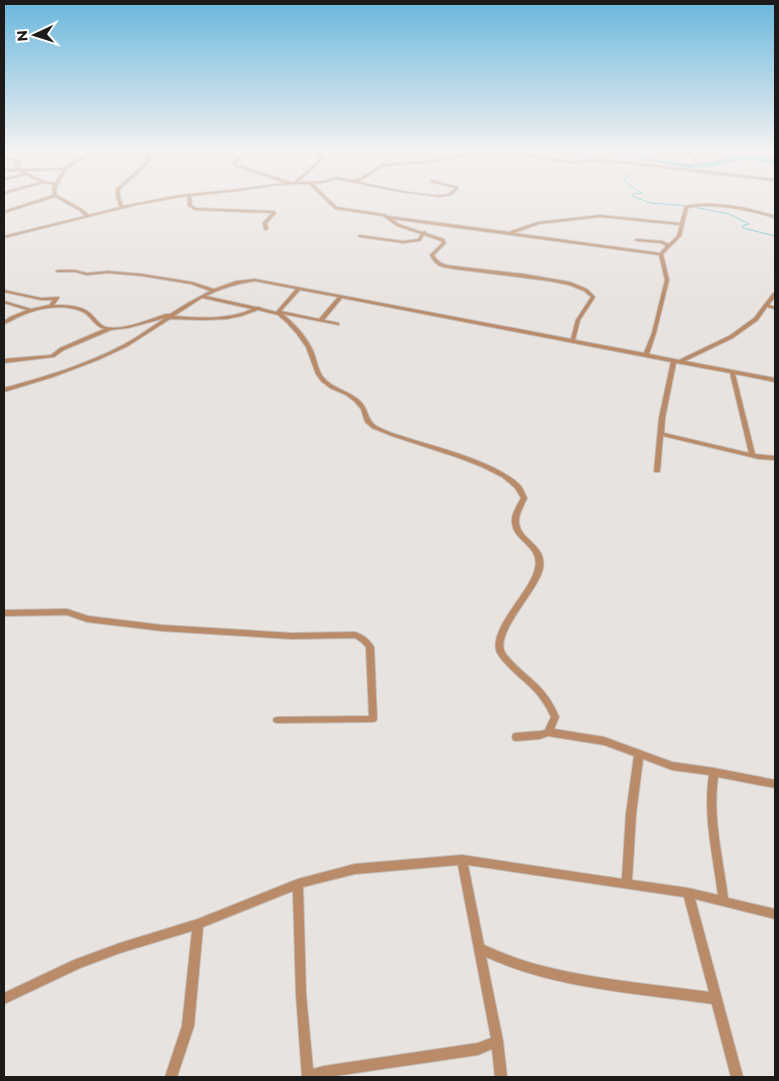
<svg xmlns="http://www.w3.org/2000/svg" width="779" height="1081" font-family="Montserrat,sans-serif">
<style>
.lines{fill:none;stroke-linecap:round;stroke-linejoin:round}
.stream{stroke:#4cbccc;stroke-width:1}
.river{fill:#4cbccc;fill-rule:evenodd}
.minor-casing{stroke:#c4bfbc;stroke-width:2}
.minor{fill:#b98b69;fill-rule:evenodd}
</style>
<rect width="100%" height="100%" fill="#e9e3df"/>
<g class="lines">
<g class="stream">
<polyline points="563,151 591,159"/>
<polyline points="598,162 618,166 628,176 623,181 642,193 633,194 632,196 651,203 689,206"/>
<polyline points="694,207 729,214 749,224 742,226 743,228 775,236"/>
</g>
<g class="river">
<polygon points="557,150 574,150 571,152"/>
<path d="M593,150c33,0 66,14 99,14 13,0 24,-4 37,-6 16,-2 30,-1 46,1v4l-27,-3 -20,2 -17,5 -21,1z"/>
</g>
<defs>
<g id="minor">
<path d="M248,150h3l-16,14 53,17 1,1h5l26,-23 -3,-7 2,-2h3l-1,2 3,7 -26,23 25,-1 13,-4 18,3 6,-2 23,-14 43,-3 42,-7 53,-1 49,8 33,-2 172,20v2l-172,-20 -33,2 -49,-8 -53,1 -42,7 -42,3 -22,14 -4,1c16,5 77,18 90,13 3,-1 5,-4 7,-6l-24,-6v-2h1l26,7v2l-7,6 -11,2 -39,-5 -65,-13 -13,4 -10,1 24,23 47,7 4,2 122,16 1,-1 27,-9 62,-7 80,8 5,-17c27,-6 64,1 90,10v2c-25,-7 -61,-16 -87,-10l-7,28 -18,18 6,26 -13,53 -7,21 30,6 50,-24 25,-18 19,-25h2v4l-6,8 6,2v2l-8,-2 -9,13 -25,18 -48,23 90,17v4l-40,-8 20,80 20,2v4l-16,-1 -96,-23 -3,35 -1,1h-4l-1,-1 5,-53 12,-56 -329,-64 -18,22 15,3v2l-56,-11c13,11 25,24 31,39 3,8 4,18 10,25 10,12 28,13 38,25 6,7 6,17 13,22 11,7 24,10 36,14 30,9 87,24 109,46 3,3 5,9 7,13 -3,8 -9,16 -8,25 2,19 31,22 23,49 -6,20 -44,58 -38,78 2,8 27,28 34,35 10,10 16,20 21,32l-5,12 50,8 68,25 42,6 61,12v8l-57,-11c-6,40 5,81 10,121l47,11v10l-80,-20 48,178h-12l-19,-73c-61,-9 -124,-13 -183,-31 -14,-4 -29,-10 -43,-16l17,84 4,36h-12l-3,-28 -14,6 -150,22h-26l-6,-83 -3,-103 -90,36 -9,99 -17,51h-12l17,-51 10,-95 -72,22 -40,15 -76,36v-11l70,-33 46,-17 78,-24 100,-40 57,-15 107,-9 160,24 4,-65 8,-58 -30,-11 -56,-9 -8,3 -24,2 -3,-1 -1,-3 1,-3 3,-1 24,-2 5,-1 6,-13c-5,-11 -11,-20 -19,-28 -9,-9 -33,-28 -36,-39 -5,-23 32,-57 38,-78 9,-26 -20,-29 -22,-49 -1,-9 5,-17 9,-25l-6,-10 -13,-11 -20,-10 -23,-9 -67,-22 -20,-8 -7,-6 -4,-13 -6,-7 -9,-7 -16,-7 -9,-7 -5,-7 -10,-27 -10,-14 -9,-10 -9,-8 -20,-5 -17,6 -14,3 -24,1 -33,-1 -42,27 -30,14 -45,17 -49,15v-4c40,-11 81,-23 119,-43 15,-8 28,-18 42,-27l-37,10 -17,2 -47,20 -10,7 -50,6v-4l47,-4 9,-7 44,-19c-10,-3 -13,-13 -21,-17 -19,-9 -44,-4 -62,4 -6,2 -11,6 -17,8v-3l6,-4 17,-7 -23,-7v-2l27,8 18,-4 4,-5h-12l-37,-8v-2l37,8 18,-1v1l-5,7c12,0 28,0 37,9 5,4 8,11 15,13 17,4 44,-8 60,-13h4l16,-10 24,-13 -19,-7 -49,-8 -34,-3 -21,2 -12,-3h-19v-1l2,-1h17l12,3 21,-2 34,3 50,8 22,7 22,-8 19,-2 316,60 5,-19 15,-23 -7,-6 -15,-6 -20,-4 -95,-12c-12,-2 -18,-2 -24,-14l12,-12 -1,-2 -17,-6 -4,6 -17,2 -44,-6 -1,-1 2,-1 43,6 15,-2 3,-5 -24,-8 -14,-10 -48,-7 -26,-25 -32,1 -38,6 -48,5 1,9 4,3 78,3 2,2 -9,10 1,6 -2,1 -2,-1 -1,-6 9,-10 -77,-3 -7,-4 -1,-10 -51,9 -132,33v-2l81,-20 -5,-5 -25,-14 -51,16v-2l49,-16 -1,-6 2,-4 -11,-2 -39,11v-2l36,-10 -13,-7 -23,5v-2l20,-4 -6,-3h-14v-2h12l-1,-2 3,-4 -4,-3h-10v-2h12l6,5 -3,4 1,2 44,-1 22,-14h62l3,5 -5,7 -26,23v8l3,9 57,-11 59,-6 46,-6 -53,-18v-2zM87,156h59l1,3 -3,5 -28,25v8l4,10 -31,8 -7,-6 -25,-14 -1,-6 10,-19zM63,170l-8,13 -11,-2 -21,-10zM600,217l80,8 -3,11 -8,8 -7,-3 -25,-2 -2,1 2,1 24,2 5,3 -6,7 -146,-20 25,-9zM392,219l267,36 6,25 -13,53 -8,20 -69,-13 5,-20 15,-23 -8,-8 -17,-7 -46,-8 -70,-8c-9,-1 -15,-2 -20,-11l12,-12 -2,-4 -18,-6 -1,-2 -3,1 -23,-8zM255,281l41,8 -20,23 -15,-4 -2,-1h-3l-50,-11c16,-8 30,-12 49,-15zM300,290l38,7 -19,22 -38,-8zM202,298h1l49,11c-23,11 -53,9 -78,7zM676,363l54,10 19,80 -85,-20 1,-15zM643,759l29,11 37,5c-6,41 4,80 9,120l-30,-7 -56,-8 4,-66zM458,865l33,173 -13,5 -154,23 -11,3 -7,-75 -3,-107 52,-13zM468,865l216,32 25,95c-59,-8 -121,-13 -178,-29 -16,-5 -32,-11 -47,-18z"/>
<polygon points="657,150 661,150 661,154 659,154"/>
<polygon points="687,150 691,150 699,165 697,165"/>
<path d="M67,609l21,7 74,9 130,8 63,-1c9,3 14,7 19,15l3,72 -1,2 -3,1 -96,1 -3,-1 -1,-2 1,-2 3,-1 92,-1 -3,-69 -5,-5 -6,-4 -63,1 -130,-8 -75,-9 -20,-7 -63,1v-6z"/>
</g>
</defs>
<use href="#minor" class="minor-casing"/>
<use href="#minor" class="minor"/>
</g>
<linearGradient id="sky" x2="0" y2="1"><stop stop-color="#69b7dd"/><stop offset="0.5" stop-color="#f5f2f1"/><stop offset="1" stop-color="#f5f2f1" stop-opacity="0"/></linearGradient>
<rect width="779" height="302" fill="url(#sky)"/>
<rect width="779" height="1081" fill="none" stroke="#1d1b1a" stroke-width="10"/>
<g transform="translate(35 35) rotate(266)" stroke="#ffffff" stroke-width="4" paint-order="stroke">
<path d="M0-4L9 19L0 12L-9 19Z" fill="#1d1b1a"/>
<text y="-8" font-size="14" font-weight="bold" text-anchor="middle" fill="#1d1b1a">N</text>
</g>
</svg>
